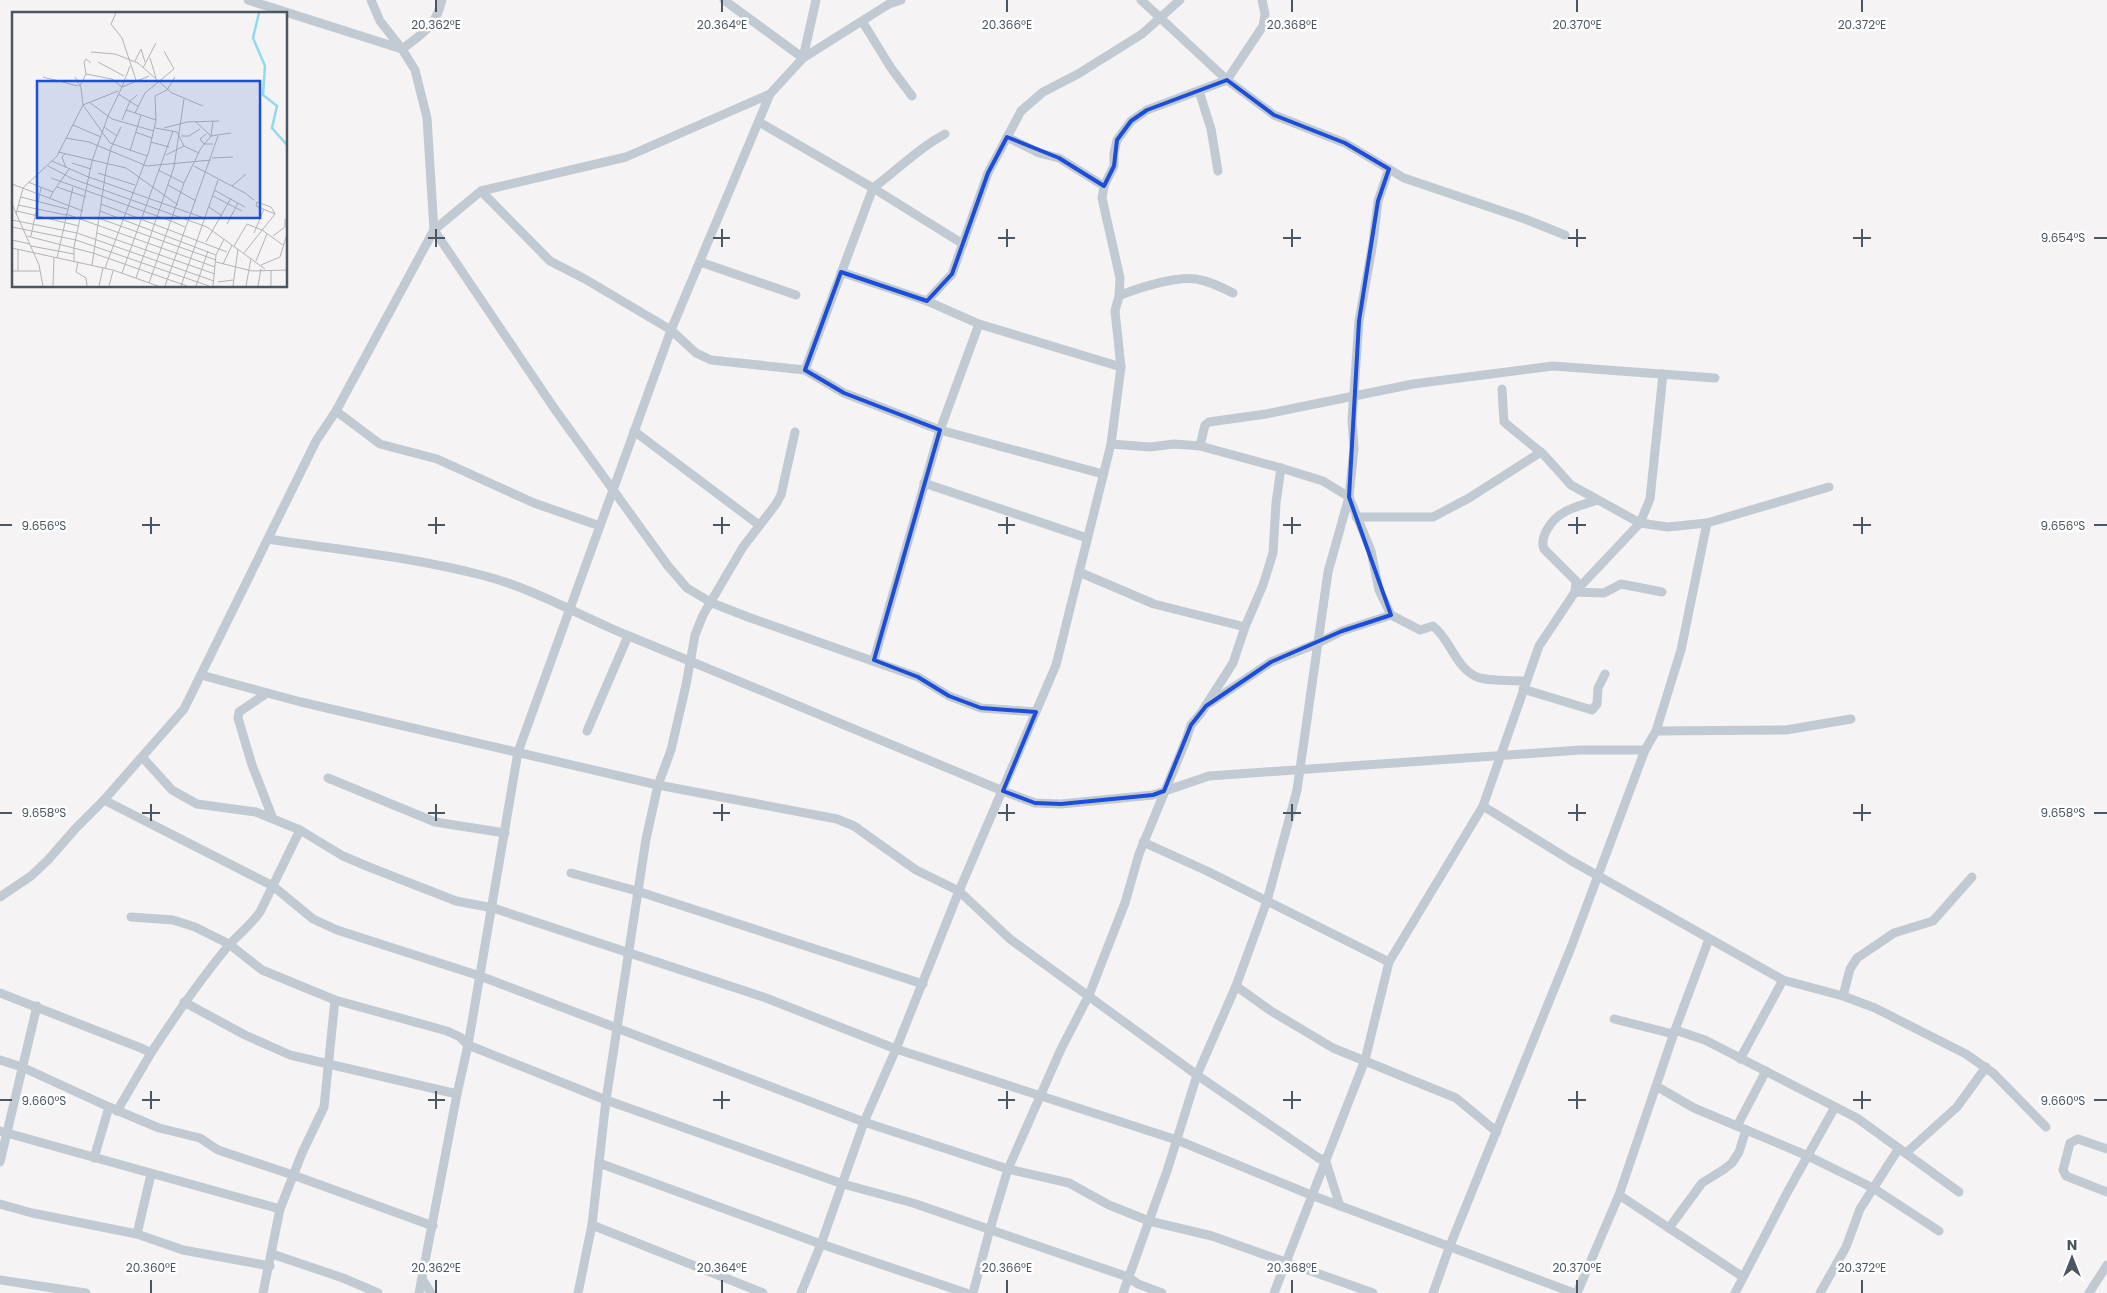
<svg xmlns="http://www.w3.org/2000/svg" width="2107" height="1293" font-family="Poppins,sans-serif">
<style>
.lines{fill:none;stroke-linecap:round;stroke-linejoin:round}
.minor{stroke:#c1cad2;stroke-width:9}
.marked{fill:none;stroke:#1d4ed8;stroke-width:4;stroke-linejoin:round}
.ticks{fill:none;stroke:#4a5661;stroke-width:2}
.inset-river{fill:none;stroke:#90daee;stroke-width:2.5}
.inset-road{fill:none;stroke:#b1b4b9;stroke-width:1}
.view{fill:#1d4ed8;fill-opacity:0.15;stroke:#1d4ed8;stroke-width:2.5}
.inset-edge{fill:none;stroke:#4a5661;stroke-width:2.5}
.ticks-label{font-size:12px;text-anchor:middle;fill:#4a5661;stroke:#fff;stroke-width:5;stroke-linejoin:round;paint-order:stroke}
</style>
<rect width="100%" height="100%" fill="#f5f3f3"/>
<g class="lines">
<g class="minor">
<polyline points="248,0 402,49"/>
<polyline points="371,0 380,21 402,49 415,70 427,118 434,230 554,408 668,566 687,588 712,603 748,617 918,677 949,696 981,708 1036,712"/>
<polyline points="724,0 803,58"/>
<polyline points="1141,0 1227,80 1274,115 1345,143 1404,178 1525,219 1565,235"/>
<polyline points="862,21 891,68 912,96"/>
<path d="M402,49c20,-15 34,-23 40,-49"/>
<polyline points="803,58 816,0"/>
<polyline points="1199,91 1211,129 1218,171"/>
<polyline points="759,122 873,188 963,244"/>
<polyline points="1007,137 1039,153 1059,158 1104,186"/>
<polyline points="481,191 550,261 585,279 671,330 696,353 711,360 805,370 844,393 940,430 1103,474"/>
<polyline points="700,262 796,295"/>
<polyline points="841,272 927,301 979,324 1121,367"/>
<path d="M1119,296c18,-8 57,-20 77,-17 13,2 25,8 37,14"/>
<polyline points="927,301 952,274 988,173 1021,111 1043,92 1078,74 1142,34 1180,0"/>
<path d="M805,370l68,-182c26,-19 44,-39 72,-54"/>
<polyline points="1502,389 1504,422 1544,455 1571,485 1640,523 1668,527 1707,523 1829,487"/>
<polyline points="336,411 380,444 437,459 534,503 600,526"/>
<polyline points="634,431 759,525"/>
<path d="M1111,444l39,3 24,-3 26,2 81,22 42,13 26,16 22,54 8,39 12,25 29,15 13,-4c17,13 22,40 42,50 11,6 38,4 51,5"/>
<polyline points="1200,446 1205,425 1209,422 1266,414 1413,384 1553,366 1715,378"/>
<polyline points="924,483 1087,538"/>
<path d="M1597,500c-11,4 -25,7 -34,13 -11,6 -24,24 -19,36l32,32 -1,11 29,1 17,-9 41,8"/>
<polyline points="1356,517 1433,517 1469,498 1541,452"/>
<path d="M268,539c72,11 146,18 217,37 50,13 97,41 144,60 125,51 249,103 374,155l32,12 26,1 92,-9 56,-19 371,-26h65"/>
<polyline points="1079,572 1154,604 1245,627"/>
<polyline points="874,660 940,430 979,324"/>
<polyline points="201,675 301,702 658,785 837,819 854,826 916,870 959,891 1010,939 1197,1075 1320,1159 1325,1159"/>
<polyline points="1523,689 1592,710 1597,704 1598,688 1605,674"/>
<polyline points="267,693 239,712 238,718 252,765 273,819"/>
<polyline points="1210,703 1271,662 1318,643 1342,631 1391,615"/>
<polyline points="587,731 628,636"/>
<polyline points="1656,731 1786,730 1851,719"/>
<polyline points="143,758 172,790 197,804 256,812 300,830 343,856 369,867 456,901 493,908 766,998 896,1049 1177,1140 1311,1195 1574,1293"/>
<polyline points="328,778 435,822 505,833"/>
<polyline points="104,800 273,886 313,919 337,930 480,976 864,1122 1008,1169 1069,1183 1109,1205 1149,1221 1212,1236 1373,1293"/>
<polyline points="1483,806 1570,860 1774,975 1783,980 1843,996 1875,1008 1966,1054 1993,1073 2046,1127"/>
<polyline points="1143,842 1207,871 1389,962"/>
<polyline points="571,873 637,891 923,984"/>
<polyline points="0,897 31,876 48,860 76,828 104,800 184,709 316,441 336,411 434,230 481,191 626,157 770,94"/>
<polyline points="131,917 173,920 195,927 229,944 262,970 335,1000 447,1031 460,1037 468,1045 606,1100 843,1184 913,1203 1128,1277 1138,1284 1162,1293"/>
<polyline points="1236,986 1271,1011 1333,1048 1456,1098 1497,1132"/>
<polyline points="0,993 141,1048 151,1053 117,1111"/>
<polyline points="1843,996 1850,969 1857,958 1894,933 1933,921 1972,877"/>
<polyline points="184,1002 245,1035 290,1055 457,1094"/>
<polyline points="1614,1019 1673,1034"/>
<polyline points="1675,1030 1705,1040 1857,1118 1959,1192"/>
<path d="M151,1053c24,-37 49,-73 77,-107 11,-12 23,-21 32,-34l40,-82"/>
<polyline points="1740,1059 1783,980"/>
<polyline points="0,1060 22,1067 109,1107 159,1128 200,1138 218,1150 293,1175 433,1226"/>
<polyline points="1656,1086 1694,1108 1808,1156 1873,1188 1939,1231"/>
<polyline points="1737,1126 1766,1071"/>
<polyline points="0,1131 280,1209"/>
<polyline points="2107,1149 2078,1139 2070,1143 2063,1170 2066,1176 2107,1192"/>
<polyline points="1906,1153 1957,1107 1986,1067"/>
<polyline points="94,1158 109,1107"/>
<polyline points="1325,1159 1340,1206"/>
<polyline points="0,1162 37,1006"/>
<polyline points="599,1163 821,1244 966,1293"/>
<polyline points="1619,1195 1743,1277"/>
<polyline points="0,1204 32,1213 137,1234 183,1250 270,1266"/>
<polyline points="592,1225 763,1293"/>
<polyline points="1669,1228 1702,1183 1723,1170 1732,1163 1739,1152 1746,1130"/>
<polyline points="137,1234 151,1174"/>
<polyline points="272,1254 343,1278 378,1293"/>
<polyline points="422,1279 431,1293"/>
<polyline points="0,1280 86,1293"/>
<polyline points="263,1293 280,1209 302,1153 324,1107 335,1000"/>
<polyline points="419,1293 457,1094 468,1045 518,752 671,330 770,94 803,58 889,4 901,0"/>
<polyline points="578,1293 592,1225 606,1100 646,839 658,785 671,750 686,685 695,635 703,615 743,547 776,504 781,495 795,432"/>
<polyline points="801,1293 821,1244 864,1122 896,1049 959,891 1056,665 1111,444 1121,367 1115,311 1119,296 1120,278 1102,198 1104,186 1114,166 1114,153 1117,140 1131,121 1147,110 1227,80 1263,26 1265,14 1262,0"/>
<polyline points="973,1293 990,1229 1008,1169 1061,1049 1089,995 1125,903 1139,854 1186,740 1191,725 1201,713 1233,663 1245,627 1263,585 1273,553 1276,503 1281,468"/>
<polyline points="1123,1293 1167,1171 1197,1075 1236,986 1267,901 1297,790 1328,572 1349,497 1354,448 1352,420 1359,321 1373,242 1378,201 1389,169"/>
<polyline points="1274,1293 1365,1060 1389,962 1483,806 1539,646 1575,592 1640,523 1650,499 1663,374"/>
<polyline points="1433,1293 1449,1248 1572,945 1645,750 1656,731 1681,650 1707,523"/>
<polyline points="1577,1293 1619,1195 1675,1030 1709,939"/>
<polyline points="1735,1293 1788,1191 1835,1107"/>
<polyline points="1820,1293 1846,1247 1860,1209 1899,1148"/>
<polyline points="2089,1293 2107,1265"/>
</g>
</g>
<path class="marked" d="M1227,80l47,35 71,28 44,26 -11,32 -19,120 -10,176 42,118 -49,16 -71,31 -65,44 -15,19 -27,66 -11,4 -92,9 -26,-1 -32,-12 33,-79 -55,-4 -32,-12 -31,-19 -44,-17 66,-230 -96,-37 -39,-23 36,-98 86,29 25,-27 36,-101 19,-36 52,21 45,28 10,-20 3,-26 14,-19 16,-11z"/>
<path class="ticks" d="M436,0v12M722,0v12M1007,0v12M1292,0v12M1577,0v12M1862,0v12M436,229v18M722,229v18M1007,229v18M1292,229v18M1577,229v18M1862,229v18M428,238h17M713,238h17M998,238h17M1283,238h18M1568,238h18M1853,238h18M2094,238h13M151,517v17M436,517v17M722,517v17M1007,517v17M1292,517v17M1577,517v17M1862,517v17M0,525h12M142,525h18M428,525h17M713,525h17M998,525h17M1283,525h18M1568,525h18M1853,525h18M2094,525h13M151,804v17M436,804v17M722,804v17M1007,804v17M1292,804v17M1577,804v17M1862,804v17M0,813h12M142,813h18M428,813h17M713,813h17M998,813h17M1283,813h18M1568,813h18M1853,813h18M2094,813h13M151,1091v18M436,1091v18M722,1091v18M1007,1091v18M1292,1091v18M1577,1091v18M1862,1091v18M0,1100h12M142,1100h18M428,1100h17M713,1100h17M998,1100h17M1283,1100h18M1568,1100h18M1853,1100h18M2094,1100h13M151,1280v13M436,1280v13M722,1280v13M1007,1280v13M1292,1280v13M1577,1280v13M1862,1280v13"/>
<g transform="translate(12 12)">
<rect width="275" height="275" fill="#f5f3f3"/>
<path class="inset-river" d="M247,1l-6,25 12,28 -2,29 14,11 -5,22 15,17"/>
<path class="inset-road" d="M104,1l-5,11 11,14 14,42M79,40l24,2 23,9 34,30 31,13M138,46l6,20M123,49l6,-12 4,13M86,50l26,14M131,56l13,-25M74,62l26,5 10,8M31,65l35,9M63,65l6,11 2,17 27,38 37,13M68,74l6,-12 -2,-12 2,-3 5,4M110,75l8,-21M106,82l21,13M77,90l23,17 42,12M114,98l30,10M123,101l10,-20 29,-24 -10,-18M110,108l8,-19 7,-6M184,110l15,14 20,-3M61,113l28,12M92,115l13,9M143,116l22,4 7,14 15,7M152,116l23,-6 32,-1M123,120l17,6M194,122l-6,5 4,5h9M169,124h8l11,-7M54,126l23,4 58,24 64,-6M139,130l18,5M118,139l11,-36M46,140l68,16 52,37M53,142l-3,3 4,11M154,143l18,-9M200,146l21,-1M40,149l34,15 118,42M60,151l19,6M36,154l25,13 134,48 58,42M182,154l51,27 9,7M146,158l26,13M86,161l37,12M39,166l120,43M16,170l25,10 -3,6M0,172l71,27M156,173l28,16M220,174l14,-12M45,175l29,10M202,178l31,17M41,180l16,-23M201,184l29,15M9,185l46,12M245,190l-1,4 19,8M0,192l27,61 4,21M89,192l126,48M6,193l48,10M197,195l13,9M5,199l62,15M88,199l116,44M4,202l7,-26 34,-32 26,-51 35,-14M54,202l149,53M86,206l118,42M0,208l65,13 137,48M159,209l14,6M215,212l11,-21M0,215l64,13 133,46M85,221l118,41M242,221l10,-24M15,224l66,17 94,33M19,224l10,-48M261,224l12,-9v-8M0,228l18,4M194,230l25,-44M19,234l43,8M222,234l13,-22 15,6 21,15M0,236l101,22 45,16M232,241l31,-39 -4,-7 -14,-5M45,246l16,-71M62,249v-14l18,-86 16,-45 14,-29 27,-11M244,249l11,-27M66,250l-2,10 10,6 1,8M204,250l36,9 35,-1M211,252l9,-19M80,253l14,-95 5,-22 10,-21M249,253l19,-8 7,-23M93,256l44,-117 7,-31 -1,-24 12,-6 8,-13M0,259h28M6,259v-22M110,261l51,-142M124,266l38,-111 10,-68M206,270l15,-2M137,271l35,-100 17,-35 10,-12 2,-15M41,274l1,-29M87,274l4,-18M97,274l4,-15M153,274l53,-150M169,274l37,-106M184,274l12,-35M201,274l3,-31 8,-16M221,274l5,-37M234,274l5,-28M246,274l3,-17M259,274v-16"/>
<path class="view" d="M25,69h223v137h-223z"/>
<rect width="275" height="275" class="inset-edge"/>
</g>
<g class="ticks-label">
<text x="436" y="29">20.362°E</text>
<text x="722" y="29">20.364°E</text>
<text x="1007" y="29">20.366°E</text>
<text x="1292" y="29">20.368°E</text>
<text x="1577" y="29">20.370°E</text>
<text x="1862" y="29">20.372°E</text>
<text x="2063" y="242">9.654°S</text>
<text x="44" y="530">9.656°S</text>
<text x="2063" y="530">9.656°S</text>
<text x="44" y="817">9.658°S</text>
<text x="2063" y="817">9.658°S</text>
<text x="44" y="1105">9.660°S</text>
<text x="2063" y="1105">9.660°S</text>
<text x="151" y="1272">20.360°E</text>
<text x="436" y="1272">20.362°E</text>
<text x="722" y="1272">20.364°E</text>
<text x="1007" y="1272">20.366°E</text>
<text x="1292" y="1272">20.368°E</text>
<text x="1577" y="1272">20.370°E</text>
<text x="1862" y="1272">20.372°E</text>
</g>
<g transform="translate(2072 1258)" stroke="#ffffff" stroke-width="4" paint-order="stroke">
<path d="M0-4L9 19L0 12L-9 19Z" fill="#4a5661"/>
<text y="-8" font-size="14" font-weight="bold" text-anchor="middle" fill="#4a5661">N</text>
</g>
</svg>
